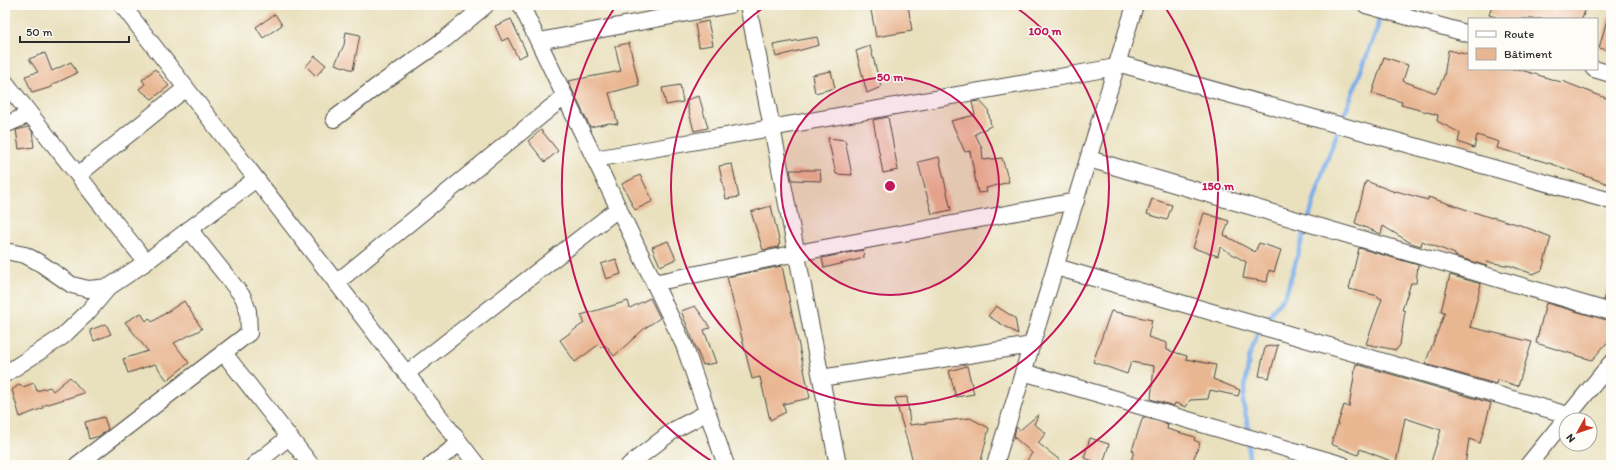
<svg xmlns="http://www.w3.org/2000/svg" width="1616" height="470" viewBox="0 0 1616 470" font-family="Itim,sans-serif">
<rect width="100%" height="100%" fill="#fdfcf7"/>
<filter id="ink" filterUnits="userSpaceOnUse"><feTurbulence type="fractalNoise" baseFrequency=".025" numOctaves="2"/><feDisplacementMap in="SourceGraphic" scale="8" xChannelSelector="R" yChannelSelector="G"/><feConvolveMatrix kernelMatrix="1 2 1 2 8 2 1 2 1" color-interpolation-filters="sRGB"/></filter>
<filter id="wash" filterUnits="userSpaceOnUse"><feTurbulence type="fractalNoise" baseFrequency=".012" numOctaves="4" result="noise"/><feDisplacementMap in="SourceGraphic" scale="16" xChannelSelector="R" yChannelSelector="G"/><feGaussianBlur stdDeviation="0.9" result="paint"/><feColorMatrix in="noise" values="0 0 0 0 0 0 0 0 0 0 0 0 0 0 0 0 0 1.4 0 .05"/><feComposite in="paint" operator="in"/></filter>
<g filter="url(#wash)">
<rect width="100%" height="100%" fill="#e9e0bd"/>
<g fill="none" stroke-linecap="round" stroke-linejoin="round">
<path stroke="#7cafe9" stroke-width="4.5" d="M1263 323 1286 294 1325 165 1377 29 1380 13
M1249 465 1248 425 1243 403 1249 358 1259 330"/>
</g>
<g id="blocks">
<path fill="#e9b692" d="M870 5H908L912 31 876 37Z
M1492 5H1587L1582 19H1502L1489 15Z
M275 14 282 25 263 38 256 27Z
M1608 16H1611V51L1599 48Z
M511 19 527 54 518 58 508 38 502 41 495 26Z
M708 21 713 45 699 47 695 24Z
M346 32 360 35 353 70 335 64 344 45Z
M817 37 819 45 776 57 773 45Z
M629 43 639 85 609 93 618 124 609 123 590 127 568 81 621 71 615 46Z
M870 46 881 87 867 93 856 51Z
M1448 50 1469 55V69H1518L1561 82 1562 81 1611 100V185L1552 164 1497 148 1499 142 1477 135 1474 148 1458 142 1460 133 1437 121 1438 115 1401 105 1402 102 1372 93 1384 57 1408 65 1403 81 1436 93 1444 76Z
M45 53 52 71 71 62 77 73 52 85V87L32 93 25 76 38 72 29 59Z
M315 56 326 65 316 76 306 66Z
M155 69 169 86 152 99 139 89 145 84 142 80Z
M831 71 835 88 815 93 812 75Z
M680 85 683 102 666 105 662 88Z
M699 96 708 128 694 131 686 100Z
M980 101 988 110 991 126 975 134 982 148 983 160 1002 158 1009 182 986 188 987 192 978 193 970 151 965 152 951 121 975 115 972 102Z
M888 117 898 170 883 173 873 120Z
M29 127 32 131 34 147 19 149 16 130Z
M541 130 558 151 545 162 528 141Z
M828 138 845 140 852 175 836 174Z
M939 157 951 210 932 214 918 162Z
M732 164 739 197 726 199 719 166Z
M790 170H820L821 181 792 180Z
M640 175 653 201 635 210 622 184Z
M1366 181 1395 192 1396 191 1428 200V197L1492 218V217L1520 225 1551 237 1542 270 1533 274 1511 266 1487 262 1486 266 1455 256V254L1422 241 1421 246 1411 243 1383 226 1381 234 1355 223Z
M1152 199 1172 205 1167 220 1147 214Z
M771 206 780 244 778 245 779 247 763 250 751 212Z
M1204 213 1229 221 1224 235 1255 252 1259 243 1281 250 1274 272 1269 270 1267 282 1243 278 1246 262 1220 247 1218 256 1193 248Z
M668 241 676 259 660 266 652 247Z
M1359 248 1418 265 1416 283H1411L1402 310 1405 311 1400 345 1396 350 1366 344 1382 299 1378 297V296L1349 289Z
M863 250 864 258 824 268 822 258Z
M616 259 621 274 606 279 601 264Z
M782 266 810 398 783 404 786 412 770 420 760 377 752 379 727 277Z
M1450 275 1481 284 1470 327 1532 342 1518 386 1497 380 1496 384 1425 364 1445 312 1441 311Z
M1610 281 1611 282V302L1603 300Z
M650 298 660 318 645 328 614 356 605 345 601 348 598 345 575 362 560 340 584 323 583 322 584 321 581 315 628 301 630 308Z
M184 301 202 329 174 343 189 363 167 380 155 364 128 373 123 359 148 351 125 322 141 313 146 321 149 318 152 322Z
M1546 303 1611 321V338L1592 360 1536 343Z
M695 306 706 321 710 328 704 330 716 363 703 365 681 311Z
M996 306 1015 318 1018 334 988 316Z
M1111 311 1152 320 1148 337 1167 343V350L1187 356 1186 359 1216 365 1213 379 1240 390 1238 396 1210 390 1208 399 1190 400 1186 407 1175 403 1174 406 1151 399 1154 366 1131 362 1127 374 1093 362Z
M106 324 111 334 94 341 90 330Z
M1278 345 1269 378 1259 376 1265 347Z
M1356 364 1491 403 1480 443 1469 439 1465 465H1430L1441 430 1405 418 1396 463 1360 449 1358 455 1331 444 1344 405 1349 407Z
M967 366 974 394 956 397 949 371Z
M70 377 84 393 42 406 43 408 20 417 12 390 20 384 23 387 34 383 37 391 50 387 53 391Z
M907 397 910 425 970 418 989 428 980 465H914L895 398Z
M1039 414 1034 424 1046 433 1038 443 1066 465H1024L1032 453 1014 437 1016 427 1020 430Z
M104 417 108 429 99 436 89 439 85 422Z
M1143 417 1168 424 1167 429 1195 437 1194 440 1200 443 1191 465H1130L1134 451 1132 450Z
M1090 438 1109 444 1103 464 1084 458Z"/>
</g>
</g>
<g filter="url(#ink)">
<use href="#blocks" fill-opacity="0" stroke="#484641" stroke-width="1"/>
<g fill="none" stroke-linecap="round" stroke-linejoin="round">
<g stroke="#484641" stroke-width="18">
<path id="minor" d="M122 5 477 465
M521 5 684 345 726 465
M748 5 838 465
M1366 5 1469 34
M539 41 730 5
M1117 63 1611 201
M1594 69 1611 74
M5 82 146 262
M334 119 376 87 445 39 486 5
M5 125 30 114
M595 159 1116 67
M1089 159 1611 312
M78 175 186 88
M5 251 25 255 40 263 72 285 88 289 109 287 146 262 256 179
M1056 267 1568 415
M336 283 565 96
M654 283 797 253 1076 201
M223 352 311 465
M1023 372 1343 465
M407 373 619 208
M5 374 62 337 87 313 109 287
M821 378 1032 345
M77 465 249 333 248 311 243 297 189 229
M254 465 289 437
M431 465 460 443
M629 465 674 430 708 412
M995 465 1135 5
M1528 465 1611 363"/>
</g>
<use href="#minor" stroke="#fff" stroke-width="16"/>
</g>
</g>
<circle cx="890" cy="186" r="109" fill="#c2185b" fill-opacity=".12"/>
<g fill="none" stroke="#c2185b" stroke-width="2">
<circle cx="890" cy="186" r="109"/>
<path d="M1014 6A219 219 0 1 1 766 6"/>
<path d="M716 464A328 328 0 0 1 615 7M1165 7A328 328 0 0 1 1064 464"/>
</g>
<circle cx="890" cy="186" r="6" fill="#c2185b" stroke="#fdfcf7" stroke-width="2"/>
<g font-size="12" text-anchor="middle" font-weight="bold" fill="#c2185b" stroke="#fdfcf7" stroke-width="3" stroke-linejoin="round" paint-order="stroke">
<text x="1045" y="35">100 m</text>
<text x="890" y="81">50 m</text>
<text x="1218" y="190">150 m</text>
</g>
<rect width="1616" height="470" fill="none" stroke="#fdfcf7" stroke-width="20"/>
<rect x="1468" y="18" width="130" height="52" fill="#fdfcf7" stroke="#a9a8a5"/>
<rect x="1476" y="31" width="20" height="6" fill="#ffffff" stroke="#a9a8a5"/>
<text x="1504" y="38" font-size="12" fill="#2b2b2b">Route</text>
<rect x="1476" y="48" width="20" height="12" fill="#e9b692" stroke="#a9a8a5"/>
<text x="1504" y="58" font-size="12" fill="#2b2b2b">Bâtiment</text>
<g transform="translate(1578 432) rotate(230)"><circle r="19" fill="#fdfcf7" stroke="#a9a8a5"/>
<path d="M0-3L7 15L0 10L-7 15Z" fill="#c8321e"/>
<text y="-6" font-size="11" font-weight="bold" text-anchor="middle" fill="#2b2b2b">N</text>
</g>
<path d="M20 36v6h109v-6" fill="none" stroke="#2b2b2b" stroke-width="2"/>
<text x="26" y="36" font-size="12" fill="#2b2b2b" stroke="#fdfcf7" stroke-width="3" paint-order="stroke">50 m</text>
</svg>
